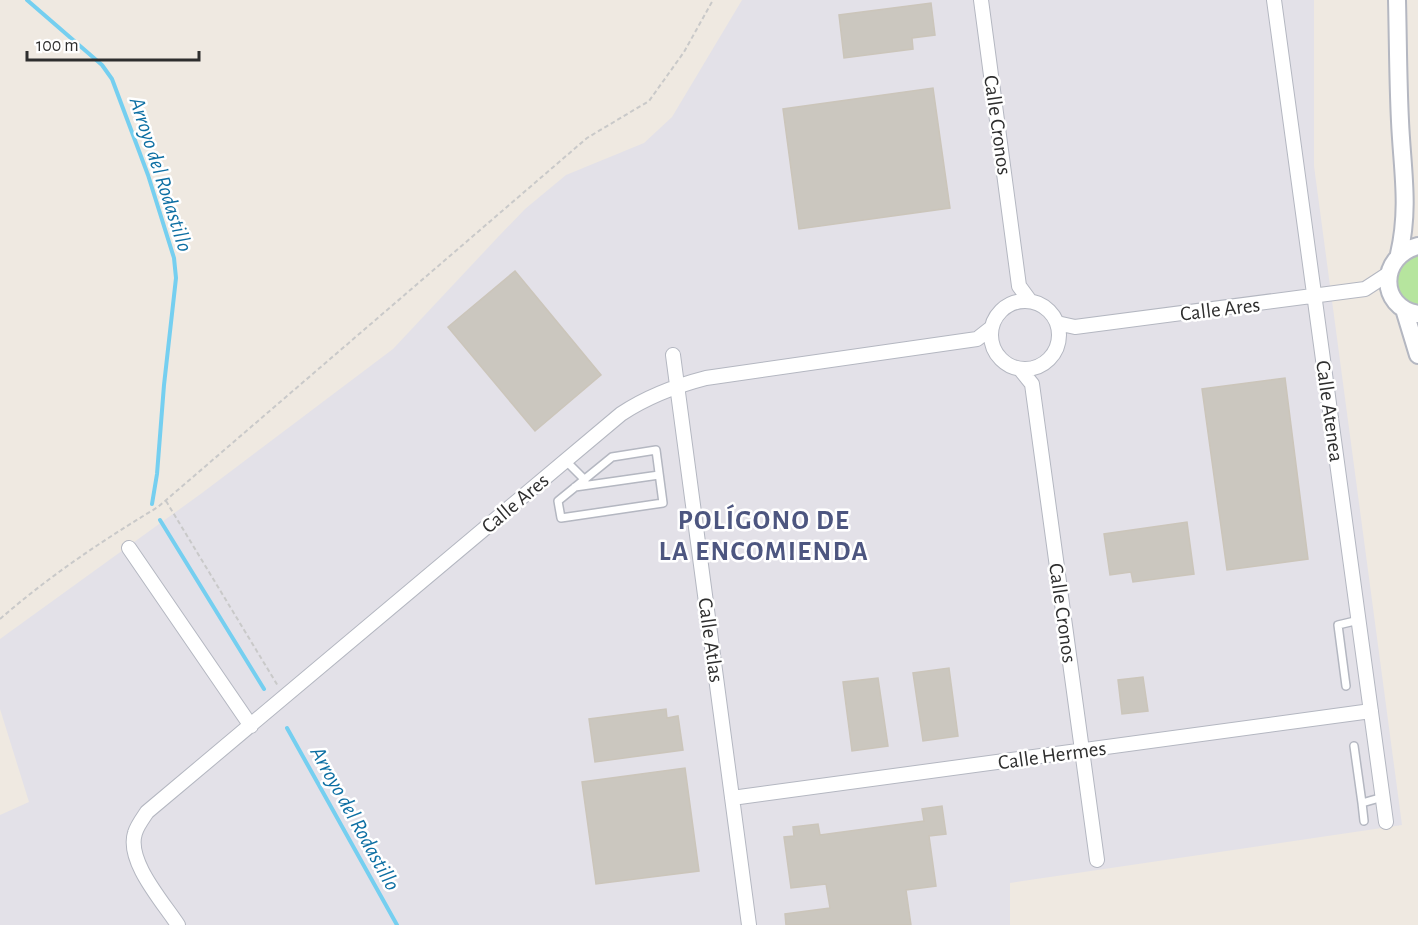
<svg xmlns="http://www.w3.org/2000/svg" width="1418" height="925" viewBox="0 0 1418 925" font-family="'Alegreya Sans',sans-serif">
<rect width="100%" height="100%" fill="#efe9e1"/>
<path fill="#e3e1e8" d="M742 0H1314V166L1402 825 1010 883V925H0V815L29 802 0 709V639L202 493 393 349 498 237 525 209 566 175 644 143 672 117Z"/>
<path fill="#b6e59e" d="M1418 255V307C1390 300 1391 263 1418 255Z"/>
<g fill="none" stroke-linecap="round" stroke-linejoin="round">
<path stroke="#75cff0" stroke-width="4" d="M27 0 102 65 112 79 148 175 174 258 176 278 164 385 157 474 152 504
M160 520 264 689
M287 728 397 925"/>
</g>
<path fill="#cbc7bf" stroke="#cbc5ba" stroke-width="1.5" d="M931 3 935 35 912 38 913 49 844 58 839 15Z
M933 88 950 208 799 229 783 109Z
M515 271 601 375 535 431 448 327Z
M1285 378 1308 559 1227 570 1202 389Z
M1187 522 1194 574 1133 582 1131 572 1110 575 1104 534Z
M949 668 958 736 923 741 913 673Z
M1143 677 1148 711 1122 714 1118 680Z
M878 678 888 746 852 751 843 682Z
M666 709 667 718 678 716 683 750 595 762 589 719Z
M685 768 699 871 596 884 582 782Z
M942 806 946 834 929 836 936 886 906 890 911 925H786L785 914 830 908 826 884 791 888 784 837 794 836 793 827 818 824 820 835 924 821 922 809Z"/>
<g fill="none" stroke-linecap="round" stroke-linejoin="round">
<g stroke="#b4b7c1" stroke-width="10">
<path id="service" d="M656 450 663 503 561 518 558 501 612 457Z
M566 461 585 480
M575 487 659 475
M1346 686 1338 625 1359 620
M1354 746 1362 803 1383 797
M1362 803 1364 821"/>
</g>
<g stroke="#b4b7c1" stroke-width="16">
<path id="minor" d="M981 0 1019 286 1030 301
M1274 0 1386 822
M991 335a34 34 0 1 1 68 0a34 34 0 1 1-68 0Z
M1057 323 1075 327 1365 289 1388 274
M673 355 749 925
M1020 369 1032 384 1097 860
M129 548 251 726
M732 798 1371 711
M178 925C163 902 126 861 135 833 137 826 143 818 147 812L621 414C648 396 675 386 706 378L977 339 991 328"/>
</g>
<g stroke="#b4b7c1" stroke-width="20">
<path id="tertiary" d="M1397 0C1398 40 1398 81 1400 121 1402 168 1410 207 1399 254
M1418 246C1379 256 1378 307 1418 314
M1404 309 1418 355"/>
</g>
<path stroke="#c9c9c9" stroke-width="2" stroke-dasharray="4.5 3" stroke-linecap="butt" d="M166 501 278 686
M0 619C48 577 103 540 158 507L587 138 649 101 684 52 713 0"/>
<use href="#service" stroke="#fff" stroke-width="7"/>
<use href="#minor" stroke="#fff" stroke-width="14"/>
<use href="#tertiary" stroke="#fff" stroke-width="16"/>
</g>
<g text-anchor="middle" stroke-width="5" stroke-linejoin="round" paint-order="stroke">
<g font-size="21" fill="#2e2e2e" stroke="#fff">
<text transform="translate(998 125) rotate(82)" y="7">Calle Cronos</text>
<text transform="translate(1220 309) rotate(-7)" y="7">Calle Ares</text>
<text transform="translate(1330 411) rotate(82)" y="7">Calle Atenea</text>
<text transform="translate(515 503) rotate(-40)" y="7">Calle Ares</text>
<text transform="translate(1063 613) rotate(82)" y="7">Calle Cronos</text>
<text transform="translate(711 640) rotate(82)" y="7">Calle Atlas</text>
<text transform="translate(1052 755) rotate(-8)" y="7">Calle Hermes</text>
</g>
<g font-size="22" font-style="italic" fill="#0d6fa3" stroke="#fff">
<text transform="translate(162 174) rotate(72)" y="8">Arroyo del Rodastillo</text>
<text transform="translate(356 818) rotate(61)" y="8">Arroyo del Rodastillo</text>
</g>
<g font-size="27" font-weight="bold" letter-spacing="1.5" fill="#4d5680" stroke="#fff">
<text x="764" y="529">POLÍGONO DE<tspan x="764" dy="31">LA ENCOMIENDA</tspan></text>
</g>
</g>
<path d="M27 51v9h172v-9" fill="none" stroke="#2e2e2e" stroke-width="3"/>
<text x="36" y="51" font-size="18" fill="#2e2e2e" stroke="#ffffff" stroke-width="4.5" paint-order="stroke">100 m</text>
</svg>
